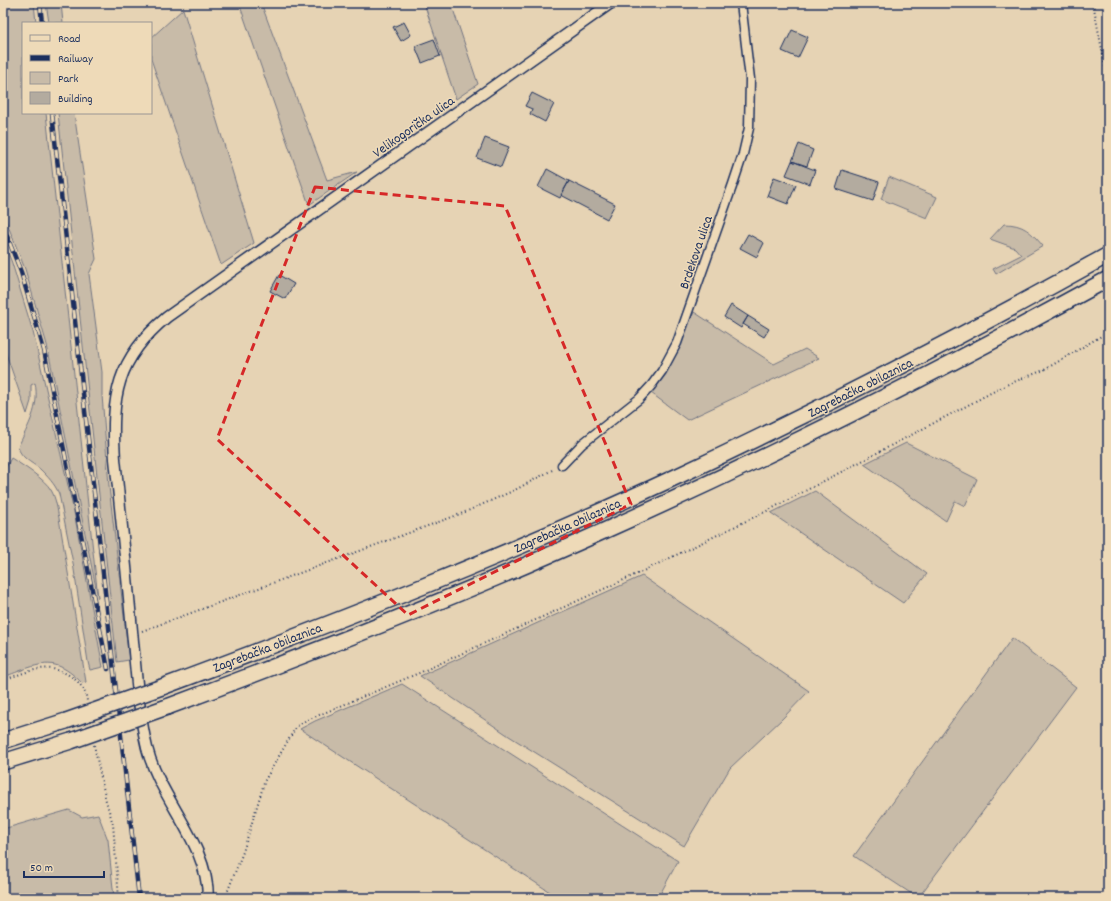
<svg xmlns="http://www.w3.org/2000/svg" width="1111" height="901" viewBox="0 0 1111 901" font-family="Dekko,sans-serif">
<rect width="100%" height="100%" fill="#e6d3b4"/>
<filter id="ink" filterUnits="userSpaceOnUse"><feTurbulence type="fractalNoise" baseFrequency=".025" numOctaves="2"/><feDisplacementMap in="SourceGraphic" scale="8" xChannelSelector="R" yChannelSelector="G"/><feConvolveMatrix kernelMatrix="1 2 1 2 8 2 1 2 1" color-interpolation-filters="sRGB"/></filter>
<g filter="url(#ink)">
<path fill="#c8bba8" stroke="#727583" d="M3 3H34L36 23H23V113H46L98 598 47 345 25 269 3 213Z
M46 3H61L63 23H49Z
M239 3H261L327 180 357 172 309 205Z
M424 3H451L478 84 456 99Z
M183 9 254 243 221 265 151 59V38Z
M58 113H74L96 259 89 274 102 372V395L109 486 129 660 117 662Z
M889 177 937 197 927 218 881 199Z
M1004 224C1024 224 1031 232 1043 246L996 274 993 269 1021 255 1015 248 990 239Z
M3 240 12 263 33 332 74 512 103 667 90 670 88 662 73 563 59 494C55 484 48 477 40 469 31 462 21 458 18 447 28 426 40 407 35 383L31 385V401L27 414 3 345Z
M694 312 774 364 805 349 819 358 687 420 651 393 682 340Z
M906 443 977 479 965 506 955 501 946 521 864 464Z
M11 458C22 465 45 479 51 490 56 498 57 509 59 518L86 682 82 683C75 676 65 667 55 665 39 661 19 672 3 677V473Z
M815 491 927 574 903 603 771 513Z
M642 576 809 691 782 719 730 768 684 846 509 736 420 676Z
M1012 638 1076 687 918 898 854 856Z
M402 684 678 861 658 898H559L300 729 315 721Z
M69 810 82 817 98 814 108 840 114 898H3V829Z"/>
<path fill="#b3ab9f" stroke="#1b2f5e" d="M404 22 411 35 401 41 393 27Z
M792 30 808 37 798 58 782 51Z
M434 39 440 56 422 63 415 46Z
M532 93 554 104 545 122 530 114 532 109 525 106Z
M485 138 509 147 501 167 477 158Z
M799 144 813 150 807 166 792 161Z
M792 161 815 170 810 184 786 175Z
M547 169 569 181 560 198 538 187Z
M842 170 879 182 873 201 836 189Z
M774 177 796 185 788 204 767 196Z
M569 181 615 204 607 219 561 195Z
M748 234 764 243 757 257 740 248Z
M279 275 294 284 285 299 270 291Z
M731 305 748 316 741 328 724 317Z
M748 316 769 329 764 337 743 324Z"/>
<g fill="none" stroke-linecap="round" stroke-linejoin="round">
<g stroke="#1b2f5e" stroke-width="11">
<path id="minor" d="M562 465 582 444 639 399 651 386 662 371 677 343 733 184 743 154 749 128 750 79 741 3"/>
</g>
<g stroke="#1b2f5e" stroke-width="13">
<path id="tertiary" d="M208 898C208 843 160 800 147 748 138 710 136 670 132 631 127 574 121 516 115 459 111 397 116 359 167 317L611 3"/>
</g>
<g stroke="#1b2f5e" stroke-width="18">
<path id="motorway" d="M162 687C337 622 511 554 680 475 825 407 968 333 1108 255
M167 707C315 652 462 595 606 530 777 454 944 369 1108 279
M3 741 66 721
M3 762 71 741"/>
</g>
<path stroke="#1b2f5e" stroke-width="2" stroke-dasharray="1 3" stroke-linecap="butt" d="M1093 3 1108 81
M142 631 463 513 515 490 554 469
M3 680C28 672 49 660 73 678 81 684 86 691 87 701
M94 745 106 801 113 824 119 898
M225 898 243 852 265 780 296 727 305 721 419 673 639 573 769 510 1006 385 1044 370 1108 332"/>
<use href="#minor" stroke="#eedab8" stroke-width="8"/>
<use href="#tertiary" stroke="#eedab8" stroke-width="10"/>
<use href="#motorway" stroke="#eedab8" stroke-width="15"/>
<g stroke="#1b2f5e" stroke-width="4.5">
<path id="rail" d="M40 3 42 23
M52 113 139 898
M3 226 21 272 44 350 108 669"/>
</g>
<use href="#rail" stroke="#eedab8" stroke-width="3" stroke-dasharray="9" stroke-linecap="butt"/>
<g stroke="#1b2f5e" stroke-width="18" stroke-linecap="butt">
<path id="motorway-bridge" d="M66 721 162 687
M71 741 167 707"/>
</g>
<use href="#motorway-bridge" stroke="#eedab8" stroke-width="15"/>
</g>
</g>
<path fill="none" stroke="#d62828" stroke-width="3" stroke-dasharray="8 5" stroke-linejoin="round" d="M315 187 505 206 631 504 408 615 217 439Z"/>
<g text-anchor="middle" stroke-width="3" stroke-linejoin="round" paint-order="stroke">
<g font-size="14" fill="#1b2f5e" stroke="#eedab8">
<text transform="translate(413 126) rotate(-35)" y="5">Velikogorička ulica</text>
<text transform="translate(695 252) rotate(-71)" y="5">Brdekova ulica</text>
<text transform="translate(860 387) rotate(-27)" y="5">Zagrebačka obilaznica</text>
<text transform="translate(567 525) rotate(-24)" y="5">Zagrebačka obilaznica</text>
<text transform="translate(267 647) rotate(-21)" y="5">Zagrebačka obilaznica</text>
</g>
</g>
<rect width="1111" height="901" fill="none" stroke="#eedab8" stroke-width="16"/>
<rect x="8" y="8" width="1095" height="885" fill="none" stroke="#1b2f5e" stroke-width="1.5" filter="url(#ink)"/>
<rect x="22" y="22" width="130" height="92" fill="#eedab8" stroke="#9a9694"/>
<rect x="30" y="35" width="20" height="6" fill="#eedab8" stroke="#9a9694"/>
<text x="58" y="42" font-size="12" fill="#1b2f5e">Road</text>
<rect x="30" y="55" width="20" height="6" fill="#1b2f5e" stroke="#9a9694"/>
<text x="58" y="62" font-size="12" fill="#1b2f5e">Railway</text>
<rect x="30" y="72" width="20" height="12" fill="#c8bba8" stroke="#9a9694"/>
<text x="58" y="82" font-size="12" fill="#1b2f5e">Park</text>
<rect x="30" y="92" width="20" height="12" fill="#b3ab9f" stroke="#9a9694"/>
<text x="58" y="102" font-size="12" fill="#1b2f5e">Building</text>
<path d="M24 871v6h80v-6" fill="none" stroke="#1b2f5e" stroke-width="2"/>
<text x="30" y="871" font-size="12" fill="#1b2f5e" stroke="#eedab8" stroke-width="3" paint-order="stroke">50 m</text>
</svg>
